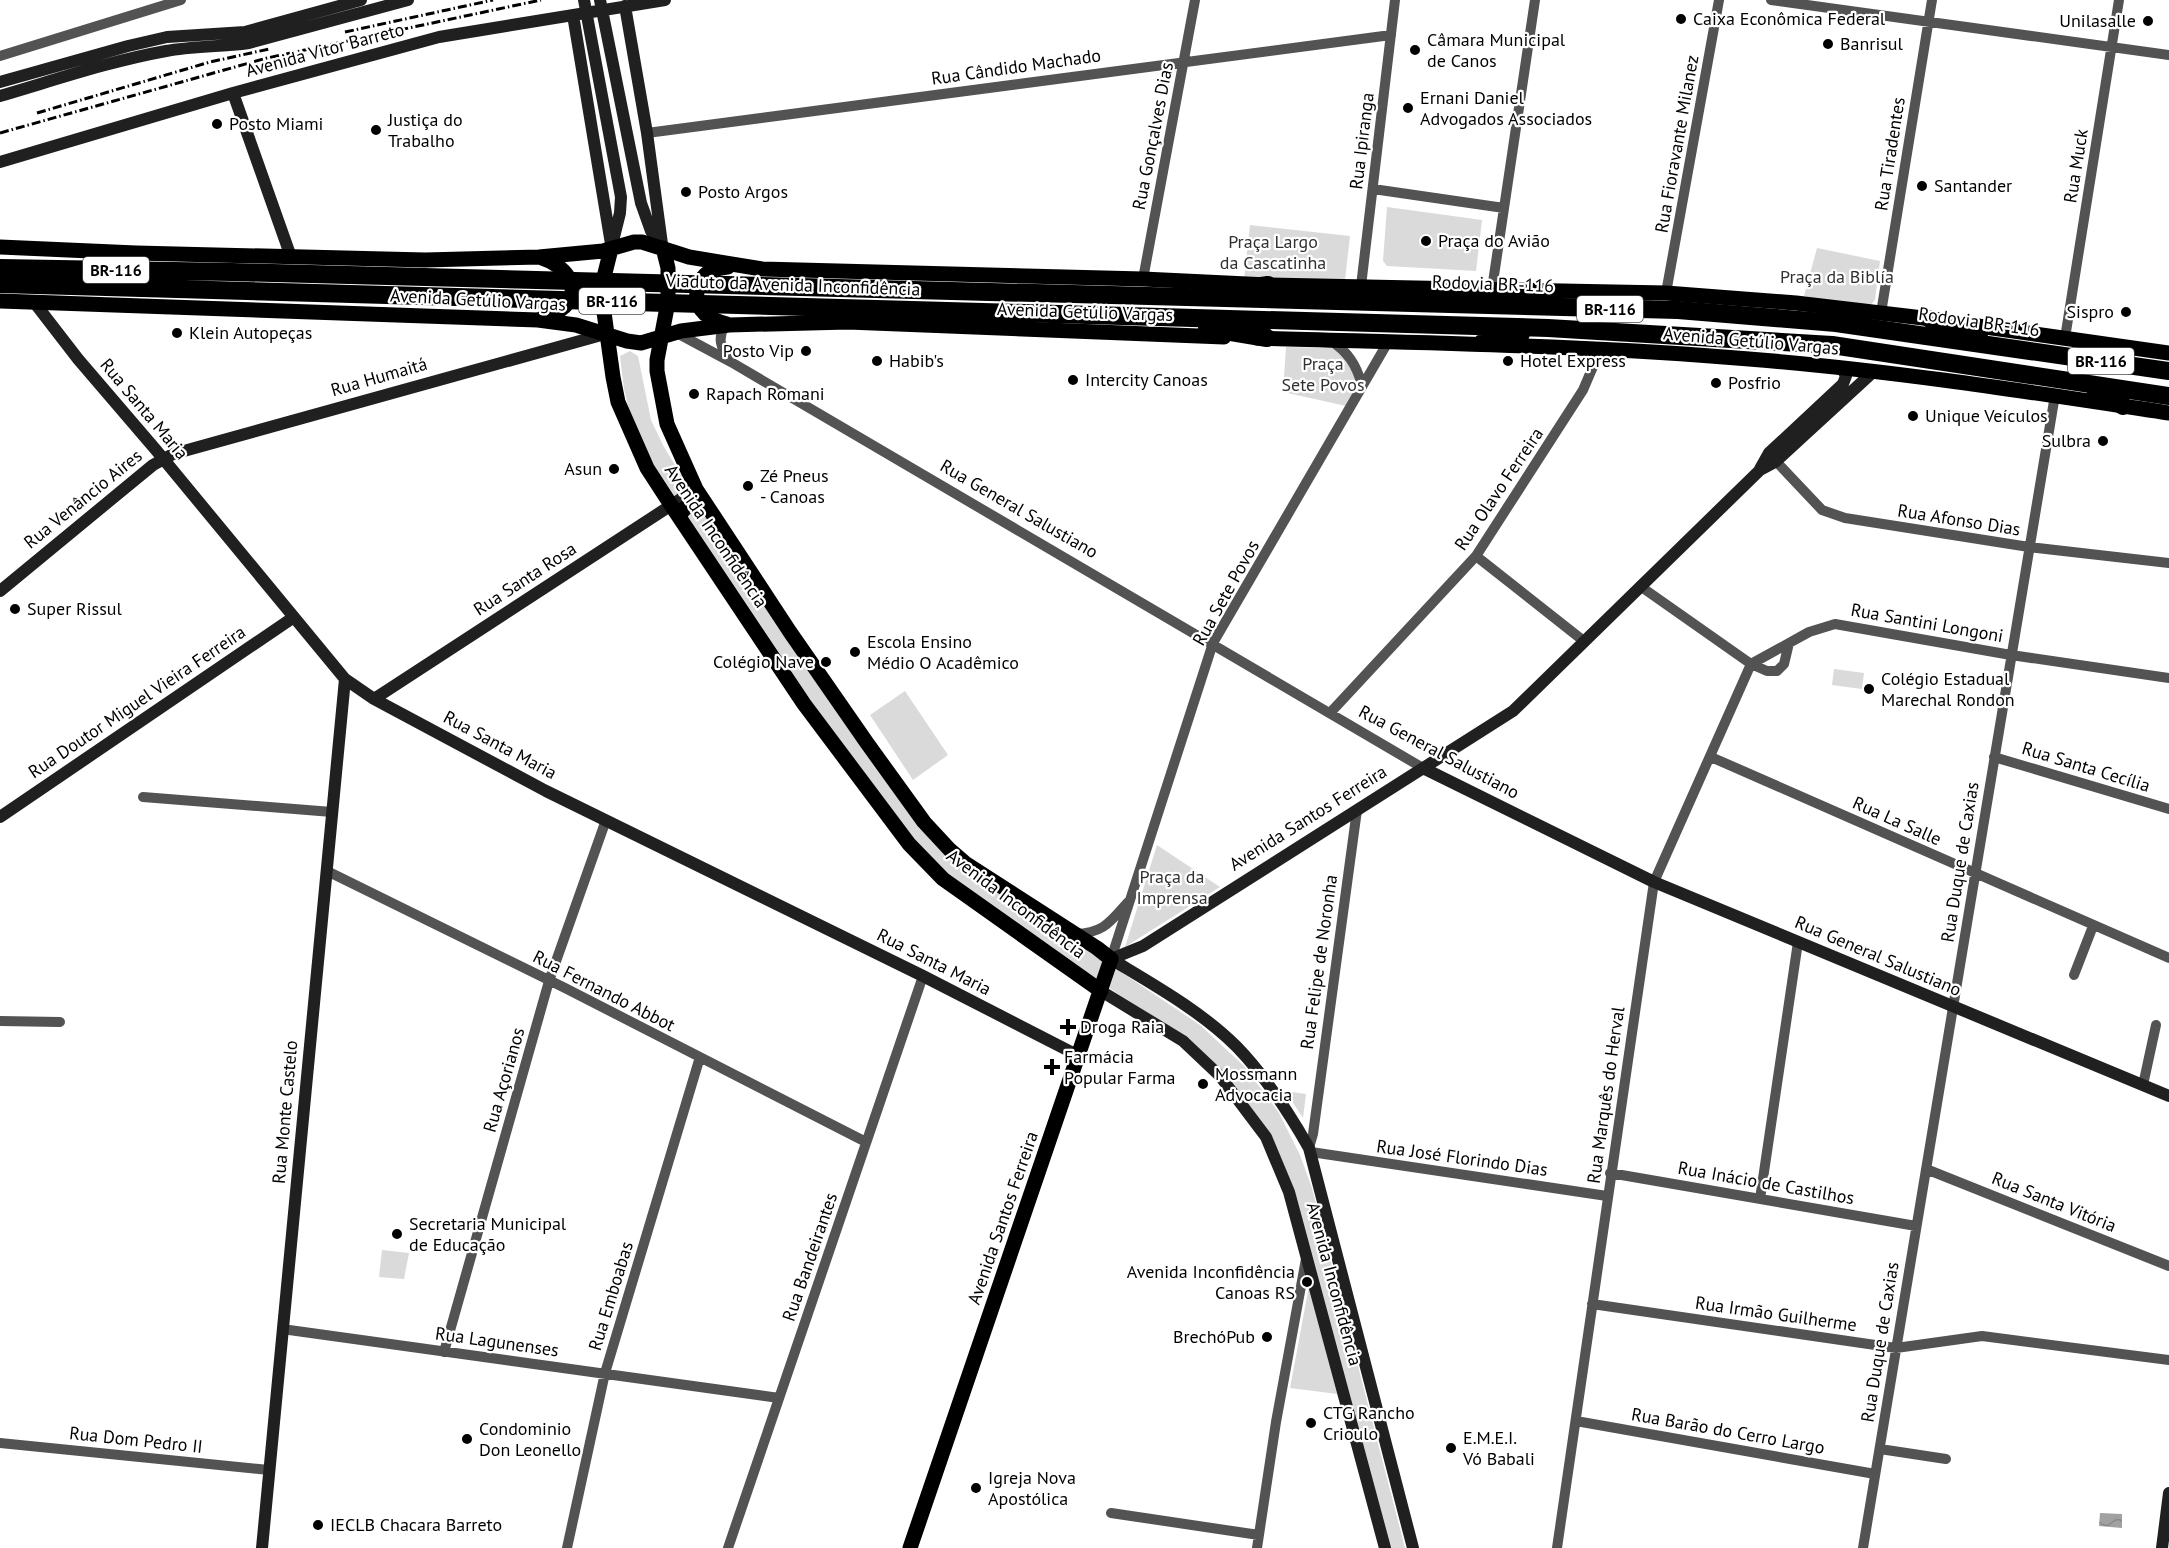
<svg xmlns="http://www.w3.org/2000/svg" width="2169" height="1548" viewBox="0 0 2169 1548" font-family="'PT Sans',sans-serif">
<defs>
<pattern id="water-waves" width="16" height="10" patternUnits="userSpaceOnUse" patternTransform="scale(1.5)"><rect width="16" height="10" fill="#a1a1a1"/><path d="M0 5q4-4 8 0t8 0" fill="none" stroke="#898989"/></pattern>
</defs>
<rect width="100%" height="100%" fill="#fff"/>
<path fill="#dadada" d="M1387 207 1482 220 1476 271 1387 266 1383 261Z
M1250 225 1350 236 1345 280 1244 279Z
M1817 248 1880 261 1875 300 1870 306 1849 305 1804 296Z
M1286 347 1334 348 1344 355 1358 383 1346 406 1283 392Z
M630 351 638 356 651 420 664 447 704 513 960 864 1200 1025 1244 1066 1279 1113 1300 1155 1312 1188 1405 1548H1389L1269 1133 1185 1036 1121 996 948 879 912 841 810 704 651 465 633 426 624 389 620 356Z
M1834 669 1864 673 1862 689 1832 685Z
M905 691 948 755 913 780 870 715Z
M1157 845 1220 887 1125 947Z
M1285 1091 1306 1094 1303 1118Z
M382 1250 409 1253 404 1279 379 1277Z
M1309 1286 1337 1394 1290 1388Z"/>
<path fill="url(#water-waves)" d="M2100 1513 2122 1514V1528L2099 1526Z"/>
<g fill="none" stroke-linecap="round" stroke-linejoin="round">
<path stroke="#535353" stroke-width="10" d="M1771 0 2169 55
M0 56 181 0
M647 133 1391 35
M1373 189 1504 208
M1143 279 1195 0
M1361 286 1395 0
M1492 289 1535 0
M1666 293 1719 0
M1881 313 1932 0
M725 326C717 338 721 348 729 359
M675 332 731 362 1423 768
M2065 338 2119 0
M1330 340C1348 352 1356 364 1362 385
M1771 456 1822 510 1845 518 2029 547 2169 563
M1476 556 1585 642
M1640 586 1751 664 1767 671H1777L1784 664 1789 643
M1751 664 1809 632 1835 624 2011 655 2169 678
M1330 713 1476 556 1583 390 1601 348
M1711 757 2169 958
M1994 757 2169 809
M143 797 332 812
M327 871 565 988 866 1142
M1075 934C1104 933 1110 922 1128 902
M1111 959 1213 643 1388 342
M2074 975 2093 926
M0 1021 60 1022
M2143 1085 2156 1025
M1309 1148 1313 1134 1357 810
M1311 1152 1607 1196
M1926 1169 2169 1266
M1610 1173 1916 1226
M1760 1199 1798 942
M1592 1304 1896 1348 1982 1336 2169 1360
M282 1329 779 1398
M444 1352 549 981 606 820
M1576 1421 1875 1474
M0 1443 269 1470
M1880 1449 1946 1459
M1111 1513 1259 1535
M567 1548 605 1373 700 1057
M728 1548 923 976
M1257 1548 1276 1422 1306 1259
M1557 1548 1654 882 1751 664
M1863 1548 2055 395"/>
<path stroke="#202020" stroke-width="12" d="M584 0 621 197 620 213 611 249
M600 0 641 203 651 231 663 248
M625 6 647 133 662 244
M573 15 611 244
M0 82 128 46 167 37 245 32 361 0
M233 93 291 257
M0 96C55 80 110 61 166 51 193 46 221 47 249 43L408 0
M0 162 233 93 439 37 665 0
M34 302 78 359 156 450 345 679 374 699 546 791 923 976 1079 1056
M1760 469 1769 453 1843 384 1846 376 1842 368
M0 591 153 465 173 454 605 334
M374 699 696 489
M1423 768 1654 882 2169 1096
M0 817 294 617
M1111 959 1143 946 1513 711 1760 470 1775 462 1873 372
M1111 959C1154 985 1201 1011 1237 1047 1266 1077 1288 1111 1309 1148L1413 1548
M1101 991 1183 1041 1220 1076 1266 1137 1289 1192 1385 1548
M262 1548 345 679
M2162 1548 2169 1493"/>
<path stroke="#000" stroke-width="15" d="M0 247 136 253 425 260 539 257 603 251 634 242H642L689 257 762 269 1143 279 1268 285 1666 293 1796 303 1940 320
M663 248 668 268V302L657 360V371L667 424 696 489 790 632 867 743 924 822 950 850 965 863 1097 948 1111 959 910 1548
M611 249 603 281 602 298 613 377 618 402 647 468 671 505 804 704 909 844 943 879 1101 991
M0 301 538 320 576 325 627 341 641 343 681 331 729 325 848 322 1224 337
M538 320C547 317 557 314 564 307 585 287 562 264 542 258
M727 324C719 322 711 319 705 314 694 304 694 285 705 275 711 269 720 268 728 267
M1964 324 2169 353
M1257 338C1421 343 1585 345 1749 359 1890 370 2030 392 2169 413
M679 516C684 507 693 502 703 501"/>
<path stroke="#000" stroke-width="18" d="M0 268 232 272 1678 310 1836 323 2169 371
M0 284 1548 328 1832 345 2169 396
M1234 290 1268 285
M1930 319 1979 334
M1207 328 1267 338
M1482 343 1521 334
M2096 393 2112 397 2123 406"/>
<path stroke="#000" stroke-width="3" stroke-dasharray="9 3 1.5 3" stroke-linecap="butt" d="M345 32 493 0
M37 113 210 62 269 49
M0 133 267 58 541 0"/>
</g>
<g fill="#000" stroke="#fff" stroke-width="2">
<circle cx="1681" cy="19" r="6"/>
<circle cx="2148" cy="21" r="6"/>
<circle cx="1828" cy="44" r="6"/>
<circle cx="1415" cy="50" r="6"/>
<circle cx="1408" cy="108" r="6"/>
<circle cx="217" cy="124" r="6"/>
<circle cx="376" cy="130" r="6"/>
<circle cx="1922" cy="186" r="6"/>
<circle cx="686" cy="192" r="6"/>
<circle cx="1426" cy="241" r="6"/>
<circle cx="2126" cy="312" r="6"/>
<circle cx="177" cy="333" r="6"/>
<circle cx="806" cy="351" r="6"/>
<circle cx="877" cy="361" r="6"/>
<circle cx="1508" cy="361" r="6"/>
<circle cx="1073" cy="380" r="6"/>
<circle cx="1716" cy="383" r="6"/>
<circle cx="694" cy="394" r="6"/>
<circle cx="1913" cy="416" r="6"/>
<circle cx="2103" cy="441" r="6"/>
<circle cx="614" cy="469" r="6"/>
<circle cx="748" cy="486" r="6"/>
<circle cx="15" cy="609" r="6"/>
<circle cx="855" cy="652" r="6"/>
<circle cx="826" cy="662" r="6"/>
<circle cx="1869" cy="689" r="6"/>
<path d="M1065 1018h6v6h6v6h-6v6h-6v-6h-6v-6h6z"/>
<path d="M1049 1058h6v6h6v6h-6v6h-6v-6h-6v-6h6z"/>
<circle cx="1203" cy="1084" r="6"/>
<circle cx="397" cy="1234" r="6"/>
<circle cx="1307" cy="1282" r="6"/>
<circle cx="1267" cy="1337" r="6"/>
<circle cx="1311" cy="1423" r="6"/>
<circle cx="467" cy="1439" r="6"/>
<circle cx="1451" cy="1448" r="6"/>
<circle cx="976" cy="1488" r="6"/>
<circle cx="318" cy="1525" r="6"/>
</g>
<g text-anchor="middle" stroke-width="4.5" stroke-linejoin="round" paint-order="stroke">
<g fill="#fff" stroke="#4c4c4c" stroke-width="1.5">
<rect x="83" y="257" width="66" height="26" rx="4.5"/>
<rect x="579" y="288" width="66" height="26" rx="4.5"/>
<rect x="1577" y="296" width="66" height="26" rx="4.5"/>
<rect x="2068" y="348" width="66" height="26" rx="4.5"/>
</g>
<g font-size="16" font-weight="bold" fill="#000">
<text x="116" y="276">BR-116</text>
<text x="612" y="307">BR-116</text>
<text x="1610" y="315">BR-116</text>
<text x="2101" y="367">BR-116</text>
</g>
<g font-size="18" fill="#000" stroke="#fff" text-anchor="start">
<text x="1693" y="25">Caixa Econômica Federal</text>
<text x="2136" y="27" text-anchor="end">Unilasalle</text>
<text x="1427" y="46">Câmara Municipal<tspan x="1427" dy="21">de Canos</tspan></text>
<text x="1840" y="50">Banrisul</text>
<text x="1420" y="104">Ernani Daniel<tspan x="1420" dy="21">Advogados Associados</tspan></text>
<text x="388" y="126">Justiça do<tspan x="388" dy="21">Trabalho</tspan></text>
<text x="229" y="130">Posto Miami</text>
<text x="1934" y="192">Santander</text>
<text x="698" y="198">Posto Argos</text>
<text x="1438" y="247">Praça do Avião</text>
<text x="2114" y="318" text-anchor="end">Sispro</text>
<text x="189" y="339">Klein Autopeças</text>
<text x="794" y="357" text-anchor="end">Posto Vip</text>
<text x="889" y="367">Habib's</text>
<text x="1520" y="367">Hotel Express</text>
<text x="1085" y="386">Intercity Canoas</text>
<text x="1728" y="389">Posfrio</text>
<text x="706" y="400">Rapach Romani</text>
<text x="1925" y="422">Unique Veículos</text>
<text x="2091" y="447" text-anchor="end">Sulbra</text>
<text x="602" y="475" text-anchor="end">Asun</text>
<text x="760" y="482">Zé Pneus<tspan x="760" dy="21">- Canoas</tspan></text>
<text x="27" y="615">Super Rissul</text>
<text x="867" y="648">Escola Ensino<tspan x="867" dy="21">Médio O Acadêmico</tspan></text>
<text x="814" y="668" text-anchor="end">Colégio Nave</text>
<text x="1881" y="685">Colégio Estadual<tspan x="1881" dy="21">Marechal Rondon</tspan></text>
<text x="1080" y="1033">Droga Raia</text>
<text x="1064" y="1063">Farmácia<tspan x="1064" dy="21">Popular Farma</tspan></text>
<text x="1215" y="1080">Mossmann<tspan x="1215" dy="21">Advocacia</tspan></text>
<text x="409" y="1230">Secretaria Municipal<tspan x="409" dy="21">de Educação</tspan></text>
<text x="1295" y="1278" text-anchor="end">Avenida Inconfidência<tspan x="1295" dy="21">Canoas RS</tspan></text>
<text x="1255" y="1343" text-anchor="end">BrechóPub</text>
<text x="1323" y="1419">CTG Rancho<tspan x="1323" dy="21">Crioulo</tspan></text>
<text x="479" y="1435">Condominio<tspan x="479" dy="21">Don Leonello</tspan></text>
<text x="1463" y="1444">E.M.E.I.<tspan x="1463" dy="21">Vó Babali</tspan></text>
<text x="988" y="1484">Igreja Nova<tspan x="988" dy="21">Apostólica</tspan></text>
<text x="330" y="1531">IECLB Chacara Barreto</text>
</g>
<g font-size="18" fill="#000" stroke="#fff">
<text transform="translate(325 50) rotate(-15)" y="6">Avenida Vitor Barreto</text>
<text transform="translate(1016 67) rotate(-8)" y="6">Rua Cândido Machado</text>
<text transform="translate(1153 136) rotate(-79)" y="6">Rua Gonçalves Dias</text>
<text transform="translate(1362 141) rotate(-83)" y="6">Rua Ipiranga</text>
<text transform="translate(1677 144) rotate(-80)" y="6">Rua Fioravante Milanez</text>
<text transform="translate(1890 154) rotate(-81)" y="6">Rua Tiradentes</text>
<text transform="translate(2076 166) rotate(-81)" y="6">Rua Muck</text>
<text transform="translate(1493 284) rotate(2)" y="6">Rodovia BR-116</text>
<text transform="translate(793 285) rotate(2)" y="6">Viaduto da Avenida Inconfidência</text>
<text transform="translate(478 300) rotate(3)" y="6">Avenida Getúlio Vargas</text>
<text transform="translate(1085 312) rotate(2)" y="6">Avenida Getúlio Vargas</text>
<text transform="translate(1979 322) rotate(8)" y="6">Rodovia BR-116</text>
<text transform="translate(1751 341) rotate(5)" y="6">Avenida Getúlio Vargas</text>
<text transform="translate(379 377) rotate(-16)" y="6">Rua Humaitá</text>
<text transform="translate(144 409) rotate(50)" y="6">Rua Santa Maria</text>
<text transform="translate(1499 489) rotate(-56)" y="6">Rua Olavo Ferreira</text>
<text transform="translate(83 499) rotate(-39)" y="6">Rua Venâncio Aires</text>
<text transform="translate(1019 509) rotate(30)" y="6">Rua General Salustiano</text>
<text transform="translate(1959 520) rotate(9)" y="6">Rua Afonso Dias</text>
<text transform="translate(716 536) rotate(56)" y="6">Avenida Inconfidência</text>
<text transform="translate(525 579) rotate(-33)" y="6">Rua Santa Rosa</text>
<text transform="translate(1226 593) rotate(-61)" y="6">Rua Sete Povos</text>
<text transform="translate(1927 623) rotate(10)" y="6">Rua Santini Longoni</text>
<text transform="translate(137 702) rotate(-34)" y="6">Rua Doutor Miguel Vieira Ferreira</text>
<text transform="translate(500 745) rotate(28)" y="6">Rua Santa Maria</text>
<text transform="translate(1439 752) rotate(28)" y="6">Rua General Salustiano</text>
<text transform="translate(2086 767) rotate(17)" y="6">Rua Santa Cecília</text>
<text transform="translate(1308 818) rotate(-32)" y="6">Avenida Santos Ferreira</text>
<text transform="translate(1897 821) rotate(24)" y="6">Rua La Salle</text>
<text transform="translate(1960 862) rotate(-81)" y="6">Rua Duque de Caxias</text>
<text transform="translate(1016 904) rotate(37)" y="6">Avenida Inconfidência</text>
<text transform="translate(1878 956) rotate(23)" y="6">Rua General Salustiano</text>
<text transform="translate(934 962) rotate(27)" y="6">Rua Santa Maria</text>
<text transform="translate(1319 962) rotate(-82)" y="6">Rua Felipe de Noronha</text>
<text transform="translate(604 991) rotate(27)" y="6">Rua Fernando Abbot</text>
<text transform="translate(504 1080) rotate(-74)" y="6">Rua Açorianos</text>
<text transform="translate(1606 1095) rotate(-82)" y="6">Rua Marquês do Herval</text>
<text transform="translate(285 1112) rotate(-85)" y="6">Rua Monte Castelo</text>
<text transform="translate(1462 1158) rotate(8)" y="6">Rua José Florindo Dias</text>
<text transform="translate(1766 1183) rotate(10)" y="6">Rua Inácio de Castilhos</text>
<text transform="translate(2054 1202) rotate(22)" y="6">Rua Santa Vitória</text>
<text transform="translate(1003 1218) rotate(-71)" y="6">Avenida Santos Ferreira</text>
<text transform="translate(810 1257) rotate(-71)" y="6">Rua Bandeirantes</text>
<text transform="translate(1334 1284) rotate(75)" y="6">Avenida Inconfidência</text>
<text transform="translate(611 1296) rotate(-73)" y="6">Rua Emboabas</text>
<text transform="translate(1776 1314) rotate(8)" y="6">Rua Irmão Guilherme</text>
<text transform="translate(497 1342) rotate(8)" y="6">Rua Lagunenses</text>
<text transform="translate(1880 1342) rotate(-81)" y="6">Rua Duque de Caxias</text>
<text transform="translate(1728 1431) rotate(10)" y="6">Rua Barão do Cerro Largo</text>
<text transform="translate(136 1440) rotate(6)" y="6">Rua Dom Pedro II</text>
</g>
<g font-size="18" fill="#313131" stroke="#fff">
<text x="1273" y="248">Praça Largo<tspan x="1273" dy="21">da Cascatinha</tspan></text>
<text x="1837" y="283">Praça da Biblía</text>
<text x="1323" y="370">Praça<tspan x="1323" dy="21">Sete Povos</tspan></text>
<text x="1172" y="883">Praça da<tspan x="1172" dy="21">Imprensa</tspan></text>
</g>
</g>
</svg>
